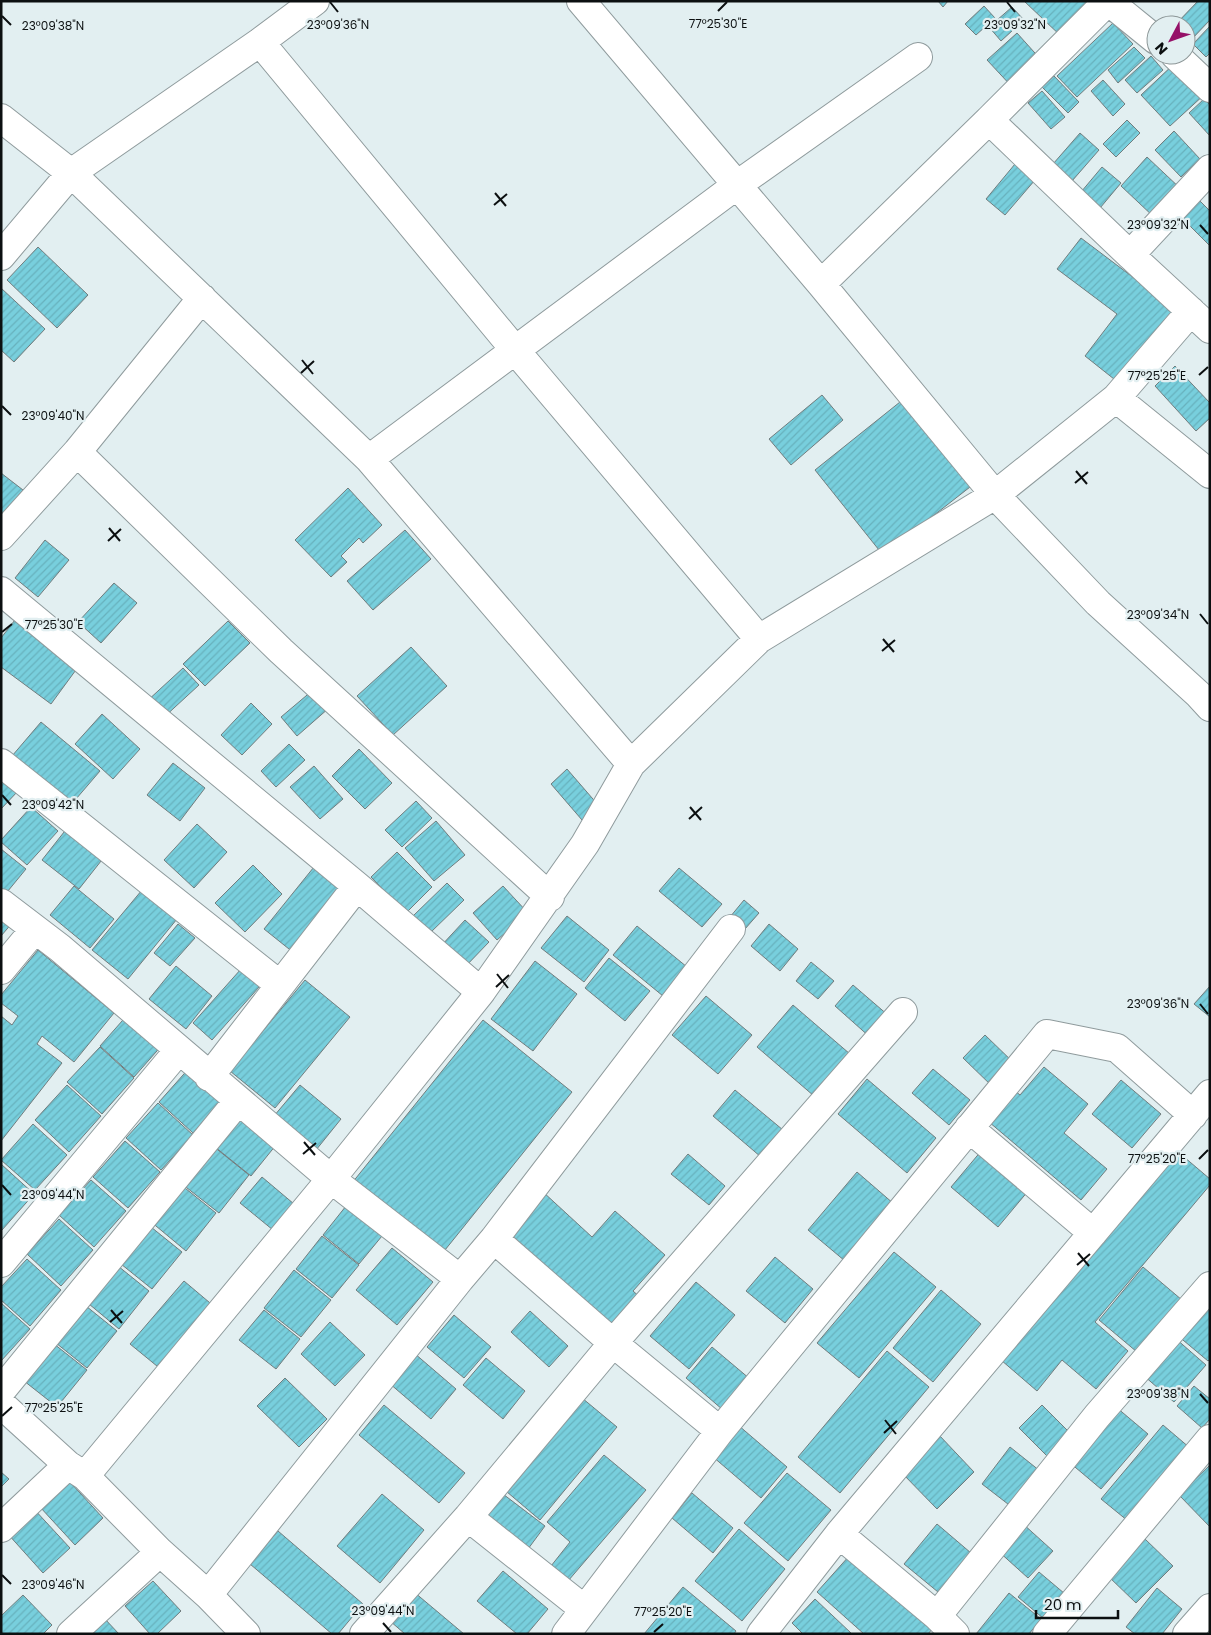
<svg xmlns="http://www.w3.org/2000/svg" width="1211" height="1635" viewBox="0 0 1211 1635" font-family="Poppins,sans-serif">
<defs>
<pattern id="building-hatch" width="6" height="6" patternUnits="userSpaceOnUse" patternTransform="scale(1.25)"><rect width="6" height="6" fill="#78cfdd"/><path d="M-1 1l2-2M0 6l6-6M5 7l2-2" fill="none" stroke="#67b1bd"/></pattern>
</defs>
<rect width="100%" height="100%" fill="#e2eff1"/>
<path fill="url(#building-hatch)" stroke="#717d7e" d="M938 1H948L943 7Z
M1024 1H1094L1063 38Z
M1198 1H1210V20L1191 40 1186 35V25H1175Z
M984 6 995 18 976 35 965 24Z
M1012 7 1024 20 1001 41 989 27Z
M1113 23 1133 44 1077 97 1057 76Z
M1210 26V53L1206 57 1193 44Z
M1017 33 1043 62 1014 89 987 60Z
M1134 47 1145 58 1118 83 1108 70Z
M1151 56 1163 70 1137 93 1125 80Z
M1175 63 1205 94 1170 126 1141 95Z
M1054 76 1079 102 1068 113 1042 87Z
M1103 80 1125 104 1113 116 1091 91Z
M1042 91 1065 117 1051 129 1028 103Z
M1204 99 1210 105V136L1189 113Z
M1127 120 1140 133 1116 157 1103 144Z
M1174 131 1200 159 1181 177 1155 150Z
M1080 133 1099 150 1072 181 1053 164Z
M1147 157 1182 190 1155 218 1121 186Z
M1015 164 1035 180 1005 215 986 199Z
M1102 167 1121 183 1095 214 1076 198Z
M1195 196 1210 211V246L1177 213Z
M1081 238 1175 309 1119 383 1085 356 1117 314 1057 269Z
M38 247 88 295 57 328 7 280Z
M1 288 45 329 14 362 1 350Z
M1175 366 1210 403V418L1196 431 1155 386Z
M910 394 979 480 883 555 815 470Z
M822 395 843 420 791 465 769 439Z
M1 473 23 490 1 517Z
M348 488 382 525 363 543 359 538 341 556 347 562 331 577 295 540Z
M405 530 431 559 373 610 347 581Z
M45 540 69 560 38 597 15 578Z
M114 583 137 603 101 643 78 622Z
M18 616 81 663 51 704 1 667V638Z
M228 621 250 643 205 686 183 664Z
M411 647 447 686 393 735 357 696Z
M183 668 199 685 162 719 146 702Z
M313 690 329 708 297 736 281 717Z
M251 703 272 724 242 755 221 735Z
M102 714 140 749 113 779 75 744Z
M41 722 100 771 70 806 12 756Z
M289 744 305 760 276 787 261 771Z
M359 749 392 783 365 809 332 776Z
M173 763 205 788 180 821 147 795Z
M314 766 343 799 320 819 290 787Z
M567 769 599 806 582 820 551 784Z
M1 774 19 790 1 809Z
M416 801 432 818 402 847 385 830Z
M31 807 58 831 27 865 1 842V840Z
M436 821 465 855 434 881 405 848Z
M197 824 227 852 194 888 164 860Z
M68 827 105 856 79 889 42 860Z
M1 849 26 869 3 897 1 896Z
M397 852 432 887 406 913 371 877Z
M322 857 352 883 294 953 264 929Z
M253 865 282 894 245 932 215 903Z
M679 868 722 904 702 927 659 891Z
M447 883 464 900 430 933 413 916Z
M74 886 114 919 90 948 50 915Z
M503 886 528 913 497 940 473 913Z
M142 890 177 919 128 979 92 950Z
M744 900 759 913 745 929 730 917Z
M1 911 13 922 1 936Z
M567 916 609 950 584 982 541 948Z
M465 920 489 942 463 969 440 947Z
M178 924 195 938 170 966 154 953Z
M769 924 798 949 780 971 751 946Z
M637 926 687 967 663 996 613 955Z
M38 950 114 1013 74 1062 42 1036 37 1044 62 1063 1 1141V1016L12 1025 18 1016 1 1003V995Z
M609 958 650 991 625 1021 585 988Z
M535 961 577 994 533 1051 491 1019Z
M811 962 834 981 818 999 796 981Z
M176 966 212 996 186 1029 149 999Z
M241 969 260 986 212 1040 193 1023Z
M305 980 350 1017 275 1108 230 1071Z
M853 985 889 1016 871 1038 835 1006Z
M1210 986V1017L1194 1004Z
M706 996 752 1035 718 1074 672 1035Z
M793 1005 850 1054 814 1096 757 1047Z
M130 1012 164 1043 134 1077 100 1046Z
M483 1020 572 1092 441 1255 352 1183Z
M985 1035 1016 1065 994 1088 963 1058Z
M100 1047 134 1078 102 1114 67 1082Z
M191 1066 225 1097 193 1133 159 1102Z
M1044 1067 1088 1104 1064 1133 1107 1169 1081 1200 989 1122 1015 1091 1020 1095Z
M933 1069 970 1100 949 1125 912 1093Z
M867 1079 936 1138 907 1173 838 1114Z
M1121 1080 1161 1114 1132 1148 1092 1114Z
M67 1085 101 1116 69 1152 35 1120Z
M300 1085 341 1119 316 1150 274 1116Z
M735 1090 783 1130 761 1157 713 1116Z
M158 1103 193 1135 161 1170 126 1138Z
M240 1116 276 1145 251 1176 215 1147Z
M33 1124 67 1155 35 1190 1 1160Z
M125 1141 160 1172 128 1208 93 1177Z
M213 1146 249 1175 219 1213 182 1184Z
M982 1150 1029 1190 998 1227 951 1187Z
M1177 1151 1210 1179V1185L1095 1322 1128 1351 1096 1389 1062 1360 1037 1391 1001 1360Z
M688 1154 725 1186 709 1205 671 1174Z
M1 1164 34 1194 2 1230 1 1229Z
M857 1172 894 1204 845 1261 808 1230Z
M262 1177 294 1204 273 1230 240 1203Z
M91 1180 126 1211 94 1247 59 1215Z
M180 1184 216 1213 186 1251 150 1221Z
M542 1191 592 1237 615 1211 665 1255 633 1291 641 1298 612 1332 503 1234Z
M346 1206 382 1236 359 1264 323 1235Z
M59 1219 93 1250 61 1286 27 1254Z
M146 1223 182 1252 152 1289 116 1260Z
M322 1236 359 1265 332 1298 296 1269Z
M392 1248 433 1282 397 1325 356 1290Z
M894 1252 936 1287 859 1378 817 1343Z
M775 1257 813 1289 785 1323 746 1291Z
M27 1259 61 1290 30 1326 1 1300V1287Z
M113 1262 149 1291 119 1329 83 1299Z
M1143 1267 1182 1300 1137 1352 1099 1320Z
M294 1270 331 1300 301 1337 264 1308Z
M184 1281 216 1308 163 1371 130 1344Z
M696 1282 735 1315 689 1369 650 1336Z
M941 1290 981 1324 933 1382 893 1348Z
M81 1302 117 1331 87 1368 51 1339Z
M1 1303 30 1329 1 1361Z
M1203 1304 1210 1310V1359L1208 1361 1177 1335Z
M264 1310 300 1339 276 1369 239 1340Z
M530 1311 568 1346 549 1367 511 1332Z
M454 1315 491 1347 464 1378 427 1347Z
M330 1322 365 1355 335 1386 301 1354Z
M1175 1338 1206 1365 1174 1402 1143 1375Z
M49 1340 87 1370 57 1407 19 1377Z
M712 1347 750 1379 723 1410 686 1378Z
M887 1351 929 1387 840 1493 798 1457Z
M414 1353 456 1389 431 1419 389 1383Z
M486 1358 525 1391 503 1419 463 1385Z
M285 1378 327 1419 299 1447 257 1406Z
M1194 1386 1210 1399V1419L1202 1428 1177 1406Z
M576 1393 617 1427 540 1520 500 1486Z
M384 1405 465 1473 439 1503 359 1435Z
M1042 1405 1073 1436 1050 1459 1019 1428Z
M1116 1407 1148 1434 1101 1489 1069 1462Z
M738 1425 787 1467 761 1498 712 1456Z
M1163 1425 1190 1448 1128 1521 1101 1499Z
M939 1435 974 1472 937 1509 901 1472Z
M1010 1447 1045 1475 1017 1511 982 1484Z
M604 1455 646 1490 568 1581 551 1566 570 1542 547 1522Z
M1210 1465V1527L1179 1495Z
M1 1472 9 1479 1 1487Z
M787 1473 831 1510 788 1561 744 1523Z
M69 1481 103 1518 75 1545 40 1507Z
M499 1491 545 1526 528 1549 482 1515Z
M692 1493 733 1528 713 1553 672 1518Z
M382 1494 424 1530 380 1583 337 1546Z
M33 1508 70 1548 43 1573 7 1533Z
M1022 1523 1053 1551 1028 1578 997 1550Z
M937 1524 971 1553 938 1592 904 1564Z
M739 1529 785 1569 742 1621 695 1581Z
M278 1531 363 1604 338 1634H332L250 1564Z
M1145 1539 1173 1566 1136 1603 1108 1576Z
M850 1555 933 1628 928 1634H864L817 1592Z
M503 1571 548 1609 527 1634H517L477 1601Z
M1039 1572 1071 1599 1050 1624 1018 1597Z
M153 1581 181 1611 157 1634H150L125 1606Z
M683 1587 736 1631 734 1634H644Z
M1157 1588 1182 1609 1162 1634H1135L1126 1627Z
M414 1592 464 1634H405L390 1621Z
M1009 1593 1041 1619 1029 1634H976Z
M23 1595 52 1625 43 1634H1V1616Z
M815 1599 851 1633 850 1634H803L792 1623Z
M104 1618 119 1634H88Z"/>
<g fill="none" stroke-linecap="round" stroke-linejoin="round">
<g stroke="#8f9b9d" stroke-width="30">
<path id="minor" d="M581 1 821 284 995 495 1098 603 1199 695 1210 707
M1108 1 1156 40
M260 42 515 350 759 639
M1175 55 1210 88
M1 118 71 173 369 459 631 764
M989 120 1108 1
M1130 255 1210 169
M1 256 71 173 260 42 315 1
M821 284 989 120 1130 255 1210 329
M1116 398 1210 474
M77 452 281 651 550 897
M369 459 737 185 918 57
M1 536 77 452 202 298
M1 591 357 886 481 992
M1 763 280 985
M1 903 60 948 331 1179 460 1279
M1 970 35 929
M209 1077 357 886
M969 1128 1093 1233
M494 1239 613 1343 720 1431
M1 1263 179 1050
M1 1391 238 1101
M1 1404 68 1465 85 1476 160 1552 208 1595 246 1634
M85 1476 331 1179 481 992 585 844 631 764 759 639 995 495 1116 398 1191 311
M468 1517 584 1609
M1 1528 68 1465
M839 1534 937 1616 955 1634
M208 1595 460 1279 494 1239 731 929
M937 1616 1097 1416 1210 1286
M71 1634 160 1552
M364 1634 468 1517 613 1343 903 1012
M566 1634 720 1431 1047 1034 1117 1048 1193 1115
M761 1634 839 1534 1210 1094
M1047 1634 1210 1439
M1187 1634 1210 1608"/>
</g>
<use href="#minor" stroke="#fff" stroke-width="28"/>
</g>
<path fill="none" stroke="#0c1011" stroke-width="2" d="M330 2 338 12M1007 2 1015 12M718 11 727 2M2 16 11 25M495 193 506 206M494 205 507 194M1200 225 1208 234M302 360 313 374M301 373 314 361M1199 375 1208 367M2 406 11 415M1076 471 1087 484M1075 483 1088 472M109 528 120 541M108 541 121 529M1200 614 1208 624M2 632 12 624M883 639 894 652M882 651 895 640M2 795 11 805M690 807 701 820M689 819 702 807M497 974 508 988M496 987 509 975M1200 1004 1208 1014M304 1142 315 1155M303 1154 316 1143M1199 1159 1208 1150M2 1185 11 1195M1078 1253 1089 1266M1077 1265 1090 1254M111 1310 122 1323M110 1322 123 1311M1200 1394 1208 1403M2 1416 12 1407M885 1420 896 1434M884 1433 897 1421M2 1575 11 1584M383 1623 391 1632M654 1632 663 1624"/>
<g font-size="12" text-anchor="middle" fill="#0c1011" stroke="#e2eff1" stroke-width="4.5" stroke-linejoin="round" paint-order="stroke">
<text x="718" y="28">77°25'30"E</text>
<text x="1015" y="29">23°09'32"N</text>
<text x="338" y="29">23°09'36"N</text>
<text x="53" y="30">23°09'38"N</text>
<text x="1158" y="229">23°09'32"N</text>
<text x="1157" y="380">77°25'25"E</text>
<text x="53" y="420">23°09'40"N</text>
<text x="1158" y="619">23°09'34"N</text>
<text x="54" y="629">77°25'30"E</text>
<text x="53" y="809">23°09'42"N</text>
<text x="1158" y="1008">23°09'36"N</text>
<text x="1157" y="1163">77°25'20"E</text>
<text x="53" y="1199">23°09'44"N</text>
<text x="1158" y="1398">23°09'38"N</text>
<text x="54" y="1412">77°25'25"E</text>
<text x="53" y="1589">23°09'46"N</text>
<text x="383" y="1615">23°09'44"N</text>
<text x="663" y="1616">77°25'20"E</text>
</g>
<rect width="1211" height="1635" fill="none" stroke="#0c1011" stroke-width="5"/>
<g transform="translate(1171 40) rotate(229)"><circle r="24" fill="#e2eff1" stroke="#8c9697"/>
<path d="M0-4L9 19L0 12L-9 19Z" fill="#951168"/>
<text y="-8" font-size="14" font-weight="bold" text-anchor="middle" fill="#0c1011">N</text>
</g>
<path d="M1036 1610v8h82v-8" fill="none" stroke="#0c1011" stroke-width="2.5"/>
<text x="1044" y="1610" font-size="15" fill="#0c1011" stroke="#e2eff1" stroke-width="4" paint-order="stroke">20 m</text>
</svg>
